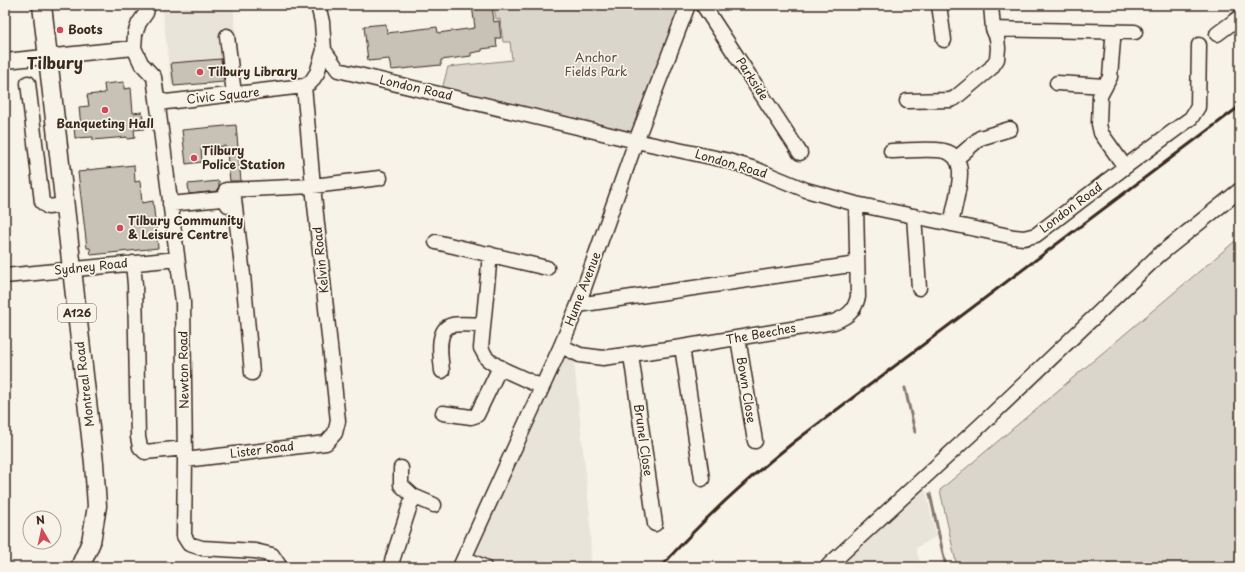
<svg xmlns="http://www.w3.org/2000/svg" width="1245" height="572" viewBox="0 0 1245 572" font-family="'Playpen Sans',sans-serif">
<rect width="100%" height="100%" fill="#f7f3e8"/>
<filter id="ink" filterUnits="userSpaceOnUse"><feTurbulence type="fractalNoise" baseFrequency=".025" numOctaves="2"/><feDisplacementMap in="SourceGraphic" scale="8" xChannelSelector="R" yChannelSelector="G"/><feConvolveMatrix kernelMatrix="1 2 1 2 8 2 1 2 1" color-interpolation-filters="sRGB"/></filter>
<g filter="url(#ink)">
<path fill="#e9e4d9" d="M162 5H233L240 76 171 85Z
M561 347 573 352 590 516 591 567H461Z
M922 475 936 536 916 548 921 567H822Z"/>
<path fill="#dbd6cb" stroke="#8b8074" d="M494 5H683L632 132 628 133 442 89 448 67 512 60 510 42H503L500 19H496Z
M1240 237V567H957L940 490Z"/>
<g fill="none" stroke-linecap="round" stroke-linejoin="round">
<path stroke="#84786c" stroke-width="3" d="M905 388 915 432
M930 494 946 567"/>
</g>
<path fill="#c8c1b6" stroke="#3b2a1e" d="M472 5H492L494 22 499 21 501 38H496L497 47 482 49V51L471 53V56L441 60V65L391 70 389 59 368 61 364 26 386 24 387 33 437 27 438 33 475 28Z
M221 59 224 82 174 86 171 63Z
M124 82V89L131 88 133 113 142 112 144 129 134 130 135 138 127 139V137L93 140V137L75 138 74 127 81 126 79 107 89 106 87 95 105 93 104 84Z
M236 125 241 181H230L227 154H226L225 146 201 148 202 162 186 164 182 130Z
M134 165 135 182 140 181 142 203 153 201 158 248 91 255 90 248H87L78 172 87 171V170Z
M219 181V185L218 191 189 194 188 184Z"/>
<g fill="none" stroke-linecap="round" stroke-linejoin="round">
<g stroke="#3b2a1e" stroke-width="17">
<path id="minor" d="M148 5 146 13 139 23 135 34 134 48 141 63 154 77 157 99 166 102 304 86 311 82 317 73 324 50 322 22 318 5
M703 5 800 153
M939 5 944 40
M993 29 1135 32
M1217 34 1240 17
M227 36 234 94
M1113 40 1110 77 1100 96 1099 124 1101 133 1125 167
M324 50 338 70 636 141 725 160 755 169 806 190 856 204 1014 237 1024 238 1036 235 1125 167 1191 118 1198 107 1199 45
M5 61 134 48
M28 83 42 202 48 207 65 205
M1057 83 1105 86
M157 99 183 302 185 460 184 536 189 544 202 548 255 551 272 555 280 567
M907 101 950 100 955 98 991 68 997 59 998 48 997 38 993 29 991 5
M891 151C908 151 928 148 944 151 966 156 960 181 957 196 955 205 953 215 951 224
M956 159 980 138 1010 129
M226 190 313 186 380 178
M233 190 243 275 252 373
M170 204 222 199 225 200 228 205
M914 216 919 288
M436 242 547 268
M490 254 481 348 487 359 500 368 542 387
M133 263 135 285 138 437 140 447 145 452 185 448
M5 276 177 259
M578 305 857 264
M738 338 755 441
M561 346 580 355 603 358 682 347 834 322C848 316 854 312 858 297L856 204
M682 347 702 479
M631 355 655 524
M442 371C441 359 435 329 452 325 460 323 474 325 483 325
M443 413 471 417 477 415 500 367
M185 460 326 443 335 433 338 421 313 186 304 86
M413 496 434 505
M464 558 484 567
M392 561 413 496 401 485V468
M460 567 561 346 578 305 636 141 688 5
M827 567 980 426 1159 255 1240 190"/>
</g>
<g stroke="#3b2a1e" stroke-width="21">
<path id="major" d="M42 5 94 463 97 506 91 542 80 567"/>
</g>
<use href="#minor" stroke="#f7f3e8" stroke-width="14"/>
<use href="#major" stroke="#f7f3e8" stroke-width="18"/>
<path stroke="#3b2a1e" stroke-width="3" d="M661 567C701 521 746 480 794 442L1240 106"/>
</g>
</g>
<g fill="#d1495b" stroke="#f7f3e8" stroke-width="1.5">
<circle cx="60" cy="30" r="4"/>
<circle cx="200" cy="72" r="4"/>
<circle cx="105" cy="110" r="4"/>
<circle cx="194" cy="158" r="4"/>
<circle cx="120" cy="228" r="4"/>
</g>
<g text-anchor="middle" stroke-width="3.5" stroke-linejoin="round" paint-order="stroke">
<rect fill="#f7f3e8" stroke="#73665b" stroke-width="1" x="58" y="304" width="38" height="18" rx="3"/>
<g font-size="11" font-weight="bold" fill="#3b2a1e">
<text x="77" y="317">A126</text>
</g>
<g font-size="12" font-weight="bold" fill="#3b2a1e" stroke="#f7f3e8" text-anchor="start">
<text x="68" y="34">Boots</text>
<text x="208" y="76">Tilbury Library</text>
<text x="105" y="128" text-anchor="middle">Banqueting Hall</text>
<text x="202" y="155">Tilbury<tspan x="202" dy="14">Police Station</tspan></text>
<text x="128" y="225">Tilbury Community<tspan x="128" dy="14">&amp; Leisure Centre</tspan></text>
</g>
<g font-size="12" fill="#5b4c41" stroke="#f7f3e8">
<text x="596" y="62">Anchor<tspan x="596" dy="14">Fields Park</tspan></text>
</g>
<g font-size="12" fill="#3b2a1e" stroke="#f7f3e8">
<text transform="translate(752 79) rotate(57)" y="4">Parkside</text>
<text transform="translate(416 88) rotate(13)" y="4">London Road</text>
<text transform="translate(223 96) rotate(-6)" y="4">Civic Square</text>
<text transform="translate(731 164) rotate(16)" y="4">London Road</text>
<text transform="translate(1071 208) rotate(-37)" y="4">London Road</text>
<text transform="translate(321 260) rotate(-96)" y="4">Kelvin Road</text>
<text transform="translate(91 267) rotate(-6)" y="4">Sydney Road</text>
<text transform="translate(583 289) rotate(-69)" y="4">Hume Avenue</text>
<text transform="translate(761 334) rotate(-10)" y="4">The Beeches</text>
<text transform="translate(184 370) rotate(-91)" y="4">Newton Road</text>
<text transform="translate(85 384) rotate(-97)" y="4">Montreal Road</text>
<text transform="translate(746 390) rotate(81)" y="4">Bown Close</text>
<text transform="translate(643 440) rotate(82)" y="4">Brunel Close</text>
<text transform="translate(262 450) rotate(-7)" y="4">Lister Road</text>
</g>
<g font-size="16" font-weight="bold" fill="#3b2a1e" stroke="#f7f3e8">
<text x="55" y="69">Tilbury</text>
</g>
</g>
<rect width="1245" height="572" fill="none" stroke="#f7f3e8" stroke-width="20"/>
<rect x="10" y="10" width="1225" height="552" fill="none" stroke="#3b2a1e" stroke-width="1.5" filter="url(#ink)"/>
<g transform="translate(42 530) rotate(351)"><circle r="19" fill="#f7f3e8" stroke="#aca397"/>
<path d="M0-3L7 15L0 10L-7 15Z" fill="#d1495b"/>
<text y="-6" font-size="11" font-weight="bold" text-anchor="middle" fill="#3b2a1e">N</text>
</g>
</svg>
